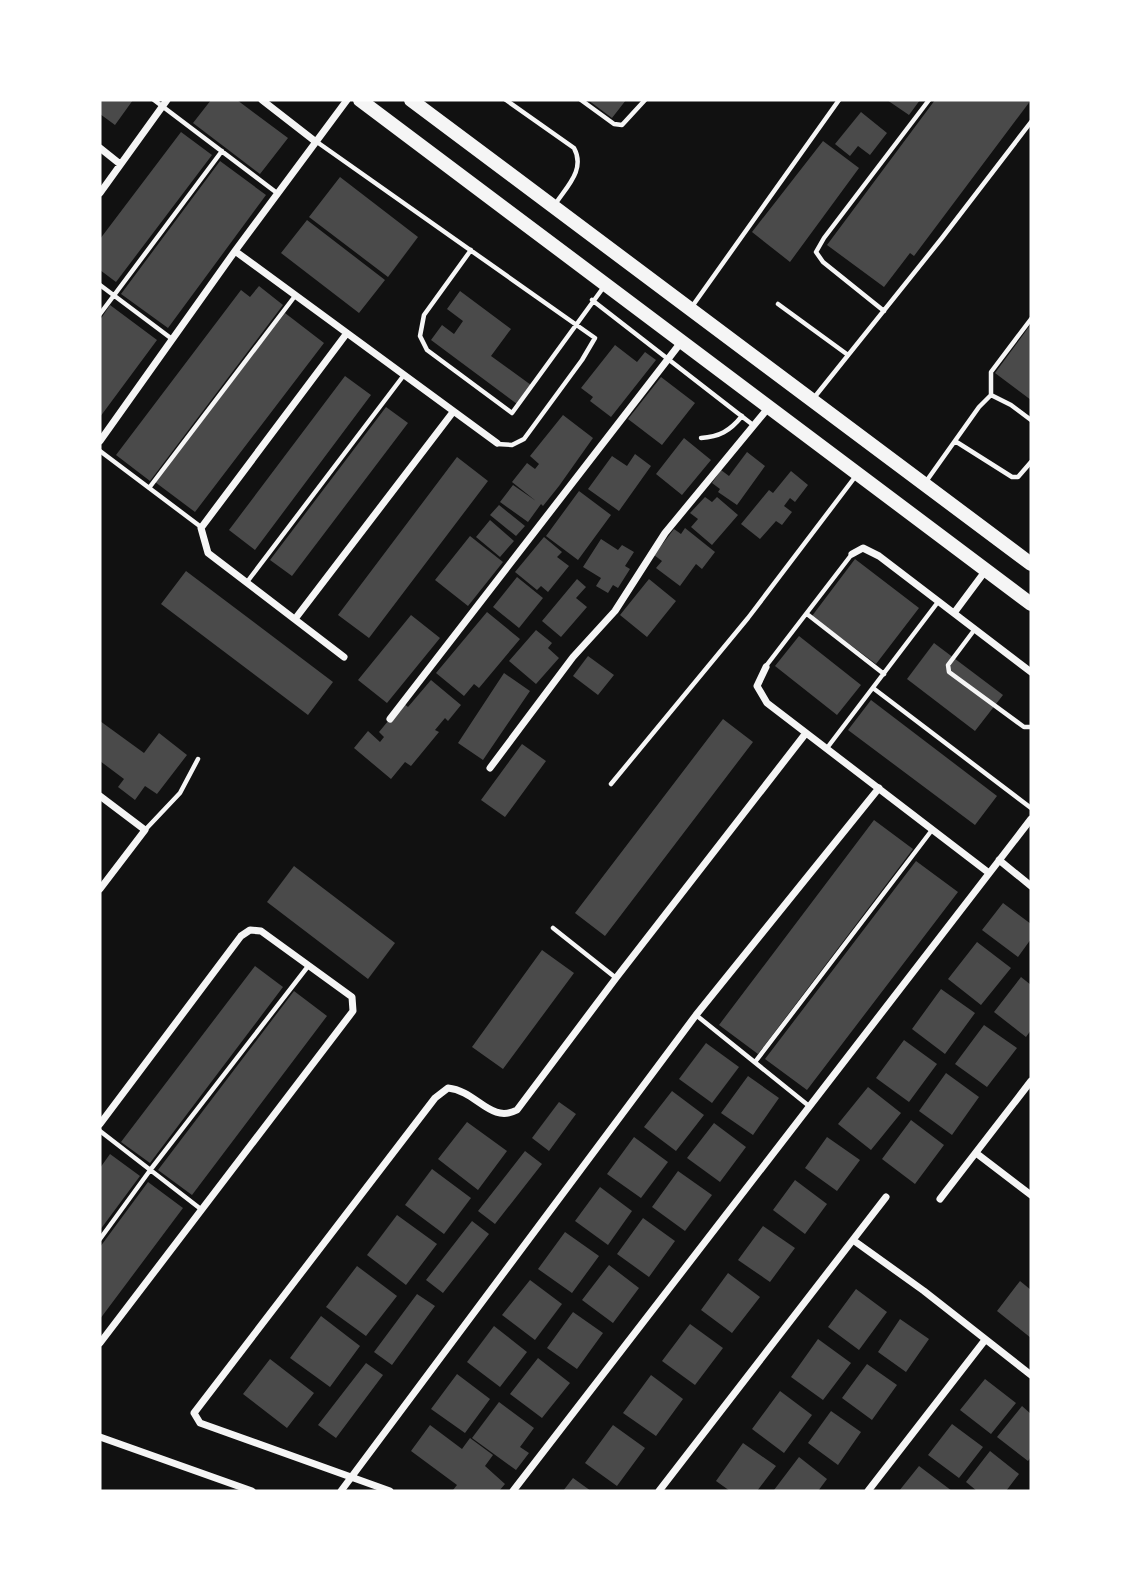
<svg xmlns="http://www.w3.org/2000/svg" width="1131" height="1591" viewBox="0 0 1131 1591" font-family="Ubuntu,sans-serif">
<rect width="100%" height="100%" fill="#111"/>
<path fill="#4a4a4a" d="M100 100H133L115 125 100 114Z
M211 100H237L288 138 260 174 193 123Z
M588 100H626L612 118Z
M887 100H920L909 115Z
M935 100H1031L914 256 910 253 884 287 827 245Z
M861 112 887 133 870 155 858 146 850 156 835 144Z
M181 132 212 155 116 282 100 270V239Z
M823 141 859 168 790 262 752 232Z
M220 161 266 195 168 328 121 294Z
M340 177 418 237 388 277 309 217Z
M307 220 385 280 359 313 281 253Z
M259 286 283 305 150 481 116 455 241 290 250 297Z
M460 291 511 329 491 356 531 385 517 404 431 340 442 325 454 334 463 321 447 309Z
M110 305 157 340 100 417V320Z
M285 313 324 343 195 512 155 482Z
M1031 324V400L995 373Z
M615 345 637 362 645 352 656 360 611 417 590 401 593 397 581 388Z
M345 376 371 395 255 550 229 530Z
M661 377 695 403 662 445 628 419Z
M386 407 408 423 292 576 270 560Z
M563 415 593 438 559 486 543 506 541 504 528 522 500 502 513 485 536 501 512 482 527 463 535 469 539 464 530 456Z
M684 438 711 460 682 495 656 474Z
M747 452 765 466 737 505 718 492 720 489 712 483 721 470 729 476Z
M635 454 651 466 619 511 588 489 612 456 627 466Z
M457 457 488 481 369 638 338 615Z
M791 471 808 485 795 502 790 498 784 506 792 512 782 525 776 521 760 539 741 524 769 490 773 493Z
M579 491 611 515 578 560 546 536Z
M705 497 712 502 717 497 738 515 712 545 691 527 698 519 690 513Z
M499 505 525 526 516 536 490 515Z
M490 520 514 541 500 557 476 537Z
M685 528 715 552 702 569 696 564 680 586 656 568 662 561 654 555 674 529 681 534Z
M470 536 503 562 468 606 435 580Z
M544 537 562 552 557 557 569 566 548 592 541 586 537 590 515 572Z
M601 539 618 550 622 545 634 552 625 566 630 569 618 588 613 585 608 593 596 586 601 578 583 567Z
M855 559 919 608 876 664 812 616Z
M186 571 333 682 308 715 161 604Z
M517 577 543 598 519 628 493 607Z
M577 579 586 587 576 598 587 607 561 637 542 621Z
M649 579 676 601 647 637 620 615Z
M487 612 520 639 479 688 474 684 464 696 436 673Z
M411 615 440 638 387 703 358 680Z
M536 630 552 643 548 648 559 658 536 684 509 661Z
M799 636 861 685 837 715 775 666Z
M934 643 1003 695 975 731 907 679Z
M588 656 614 675 598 695 573 676Z
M504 673 530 691 483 760 458 743Z
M431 680 461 705 448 721 445 718 435 730 439 732 411 766 405 762 391 779 354 748 368 731 380 742 384 737 379 732 403 703 408 707Z
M871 700 997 796 975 825 848 730Z
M723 719 753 742 605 936 575 913Z
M100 721 144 753 159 733 187 755 157 794 145 786 135 800 118 787 124 779 100 761Z
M522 744 546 761 505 817 481 800Z
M874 820 913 849 758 1054 719 1025Z
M916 861 958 892 807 1090 765 1059Z
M294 866 395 943 368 979 267 902Z
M1003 903 1031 924V939L1018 957 982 930Z
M977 942 1011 968 981 1005 948 979Z
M542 950 574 973 503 1069 472 1047Z
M255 966 283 987 150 1163 121 1142Z
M1021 977 1031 985V1030L1026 1037 994 1012Z
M941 989 975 1013 945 1054 912 1029Z
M294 991 327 1016 192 1195 158 1170Z
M984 1025 1017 1048 987 1087 955 1064Z
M904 1040 937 1064 909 1102 876 1078Z
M706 1043 739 1067 712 1103 679 1079Z
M946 1073 979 1097 952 1135 919 1111Z
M748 1076 779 1098 753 1135 721 1113Z
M868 1087 901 1113 871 1150 838 1124Z
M672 1091 704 1115 676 1151 644 1127Z
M559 1102 576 1114 549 1151 532 1138Z
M911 1120 944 1145 915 1184 882 1159Z
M467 1122 507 1151 478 1190 438 1159Z
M714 1123 746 1147 720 1182 687 1158Z
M634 1137 668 1162 641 1198 607 1174Z
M827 1137 860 1160 837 1191 805 1168Z
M525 1151 542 1164 495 1224 478 1211Z
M110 1154 140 1176 100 1230V1168Z
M432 1169 471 1198 444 1234 405 1205Z
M678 1171 712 1195 685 1231 652 1207Z
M795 1180 827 1204 805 1234 773 1210Z
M148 1182 183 1208 100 1319V1247Z
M600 1187 632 1211 608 1245 575 1221Z
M397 1215 437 1244 406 1285 367 1255Z
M643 1218 675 1241 649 1277 617 1254Z
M472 1221 489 1234 443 1293 426 1280Z
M763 1226 795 1248 770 1282 738 1260Z
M565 1232 599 1256 572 1293 538 1269Z
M609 1265 639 1288 613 1323 582 1300Z
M357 1266 397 1296 366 1336 326 1307Z
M728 1273 760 1297 732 1333 701 1310Z
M530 1280 562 1304 535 1340 502 1315Z
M1020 1281 1031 1290V1338L997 1311Z
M856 1289 887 1312 859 1350 828 1327Z
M417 1294 435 1306 392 1365 374 1352Z
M573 1312 603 1333 577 1369 547 1348Z
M321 1316 360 1346 330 1387 290 1358Z
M900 1319 929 1339 906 1372 878 1352Z
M690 1324 723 1348 695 1385 662 1361Z
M494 1326 527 1352 500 1387 467 1362Z
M818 1339 851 1363 823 1400 791 1377Z
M538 1358 570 1383 542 1418 510 1394Z
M270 1359 314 1393 287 1428 243 1394Z
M366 1363 383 1375 336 1438 318 1425Z
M867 1364 897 1385 872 1420 842 1398Z
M457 1374 490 1399 465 1433 431 1409Z
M651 1375 683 1399 656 1436 623 1413Z
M985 1379 1016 1403 991 1434 960 1410Z
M780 1391 812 1415 784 1453 752 1429Z
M499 1402 534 1428 520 1447 529 1453 516 1470 472 1438Z
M1022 1406 1031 1414V1457L1028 1461 997 1437Z
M831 1411 861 1432 838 1465 808 1443Z
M952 1424 983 1447 959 1478 928 1455Z
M430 1425 462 1449 470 1438 493 1455 485 1466 505 1484 499 1491H456L453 1490 457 1485 411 1451Z
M613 1425 645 1448 617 1486 585 1463Z
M743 1443 776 1466 757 1491H730L716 1481Z
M990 1451 1019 1474 1006 1491H977L966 1482Z
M799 1457 827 1479 818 1491H775L774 1490Z
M919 1466 952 1491H899Z
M573 1478 591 1491H563Z"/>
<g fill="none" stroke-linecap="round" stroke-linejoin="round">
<path stroke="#f5f5f5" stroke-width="4.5" d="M154 100 277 193
M506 100 574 148C586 170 566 187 554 206
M581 100 614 124 622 125 645 100
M317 142 595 338 582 360 524 439 512 445 497 444
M471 250 424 315 420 336 427 350 512 413 603 288
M100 285 172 339
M592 300 753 425
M778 304 848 355
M691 308 839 100
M884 311 823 262 816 252 824 238 929 100
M100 314 222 151
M991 395 1011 405 1031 420
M813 399 942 238 1031 122
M701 438C719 437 730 431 742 416
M955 441 1012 477H1018L1031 462
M100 451 201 527
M925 483 979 407 991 395V372L1031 319
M149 488 295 296
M247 582 404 375
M807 614 884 674
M975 629 948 665 949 672 1024 727H1031
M766 666 852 554
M873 688 1031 808
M827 748 938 602
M611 784 748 618 855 477
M145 830 180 793 198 759
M553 928 616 978
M696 1015 809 1106
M755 1062 932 830
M100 1131 202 1210
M100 1239 151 1169 309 965"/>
<path stroke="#f5f5f5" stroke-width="7" d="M262 100 316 142
M100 148 120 164
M100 193 167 100
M235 251 497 443
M100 441 235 251 347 100
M852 554 863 548 879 556 1031 672
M954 613 986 570
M295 619 453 412
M344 657 208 553 201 528 347 333
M766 667 757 686 767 703 989 873
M390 719 682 341
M490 768 573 657 615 611 665 533 769 407
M100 796 145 830 100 889
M999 860 1031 886
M100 1124 241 936 250 930 261 931 352 997 353 1011 100 1343
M976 1153 1031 1195
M940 1199 1031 1081
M853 1240 924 1291 1031 1375
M100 1437 252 1491
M341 1491 696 1015 879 788
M390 1491 200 1423 194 1413 435 1098 448 1088C477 1091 490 1124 517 1110L616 978 806 733
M513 1491 1031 819
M659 1491 886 1197
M868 1491 985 1340"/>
<path stroke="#f5f5f5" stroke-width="14" d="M360 100 1031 604
M411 100 1031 564"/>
</g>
<rect width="1131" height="1591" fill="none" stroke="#ffffff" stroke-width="203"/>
</svg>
